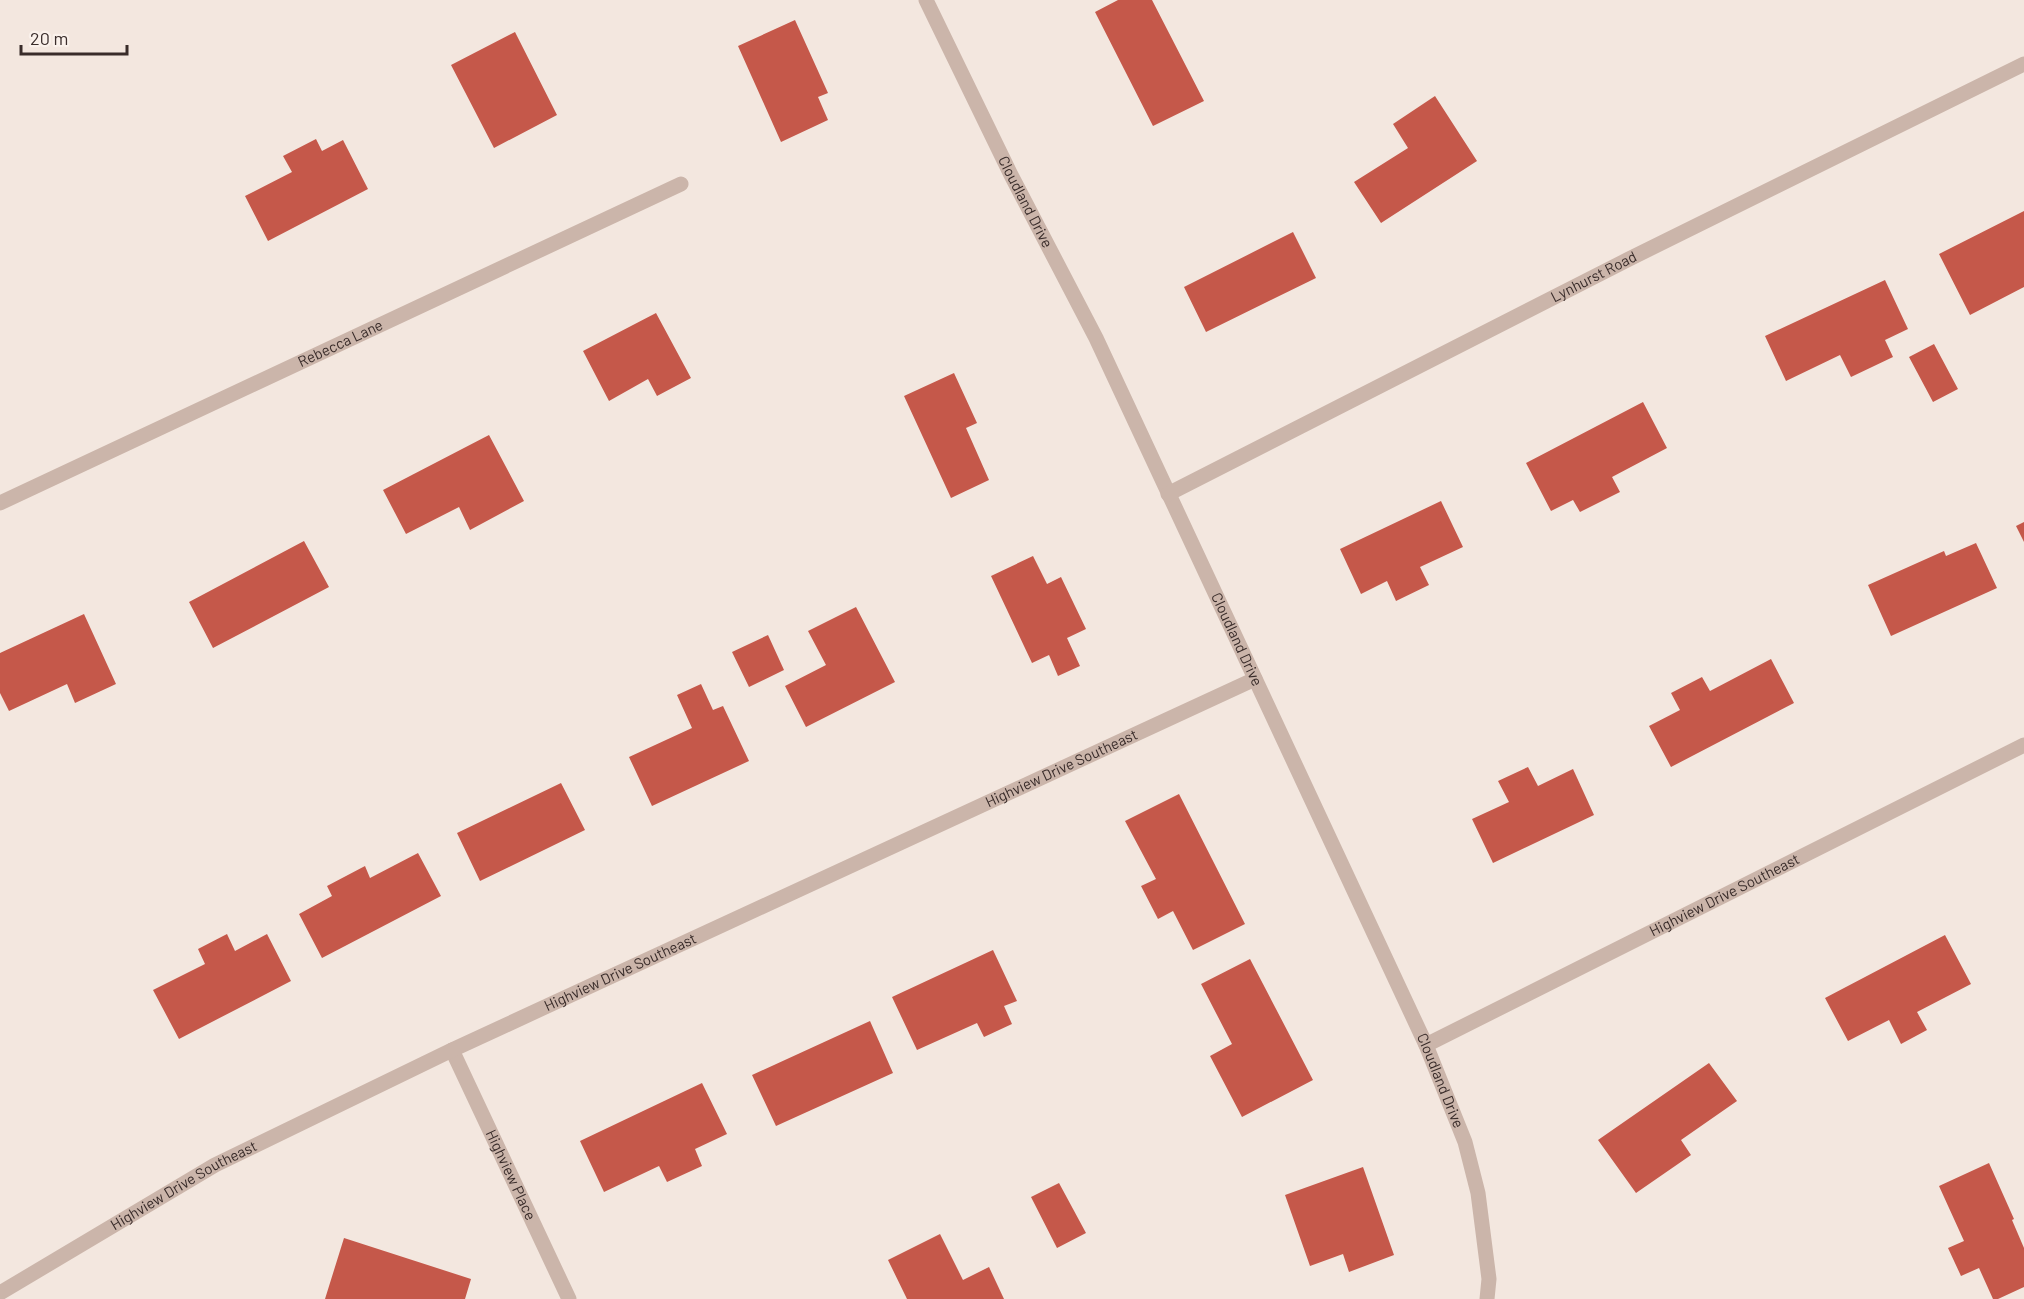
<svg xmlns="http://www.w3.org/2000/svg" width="2024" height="1299" viewBox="0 0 2024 1299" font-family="Barlow,sans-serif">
<rect width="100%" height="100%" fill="#f3e7df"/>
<path fill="#c5584a" d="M1118 0H1152L1204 101 1153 126 1095 12Z
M795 20 828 93 818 97 828 120 781 142 738 46Z
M515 32 557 115 494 148 451 65Z
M1435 96 1477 161 1381 223 1354 182 1408 148 1393 124Z
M316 139 322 151 343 140 368 189 268 241 245 196 292 172 283 156Z
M2024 211V287L1970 315 1939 254Z
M1293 232 1316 278 1206 332 1184 287Z
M1885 280 1908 329 1885 340 1893 357 1851 377 1840 355 1786 381 1765 336Z
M656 313 691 378 657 396 648 379 609 401 583 351Z
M1934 344 1958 389 1933 402 1909 357Z
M954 373 977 423 966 428 989 480 951 498 904 396Z
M1643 402 1667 448 1612 477 1620 492 1580 512 1573 500 1551 511 1526 463Z
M489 435 524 501 470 530 459 507 406 534 383 490Z
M1441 501 1463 547 1420 567 1429 585 1396 601 1387 581 1361 594 1340 549Z
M2024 522V542L2016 526Z
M304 541 329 587 213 648 189 602Z
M1976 543 1997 588 1891 636 1868 585 1944 551 1946 556Z
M1033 556 1047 584 1061 577 1086 629 1067 638 1080 666 1058 676 1049 655 1032 663 991 576Z
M856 607 895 682 806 727 785 686 826 665 808 631Z
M84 614 116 684 75 703 67 684 9 711 0 693V653Z
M768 635 784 670 749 687 732 652Z
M1771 659 1794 703 1671 767 1649 726 1680 710 1671 693 1702 677 1710 691Z
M701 684 713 710 723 706 749 761 652 806 629 757 692 728 677 695Z
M1528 767 1538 786 1573 769 1594 815 1493 863 1472 819 1509 802 1498 781Z
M561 783 585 830 480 881 457 833Z
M1179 794 1245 924 1193 950 1173 911 1158 919 1141 886 1156 879 1125 821Z
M418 853 441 896 322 958 299 914 332 896 327 886 365 866 370 878Z
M227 934 235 951 267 934 291 981 179 1039 153 990 205 964 198 949Z
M1945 935 1971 984 1917 1012 1927 1030 1901 1044 1889 1020 1848 1041 1825 998Z
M993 950 1017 1001 1004 1006 1012 1024 984 1037 977 1023 917 1050 892 997Z
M1250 959 1313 1080 1242 1117 1210 1056 1232 1044 1201 984Z
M870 1021 893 1073 776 1126 752 1075Z
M1709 1063 1737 1101 1681 1140 1691 1155 1636 1193 1598 1140Z
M702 1083 727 1134 695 1149 702 1166 667 1182 659 1166 604 1192 580 1141Z
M1989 1163 2014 1219 2012 1220 2024 1248V1287L1998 1299H1993L1979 1268 1961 1276 1948 1248 1964 1241 1939 1186Z
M1363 1167 1394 1255 1349 1272 1343 1254 1310 1266 1285 1195Z
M1059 1183 1086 1233 1057 1248 1031 1197Z
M940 1234 963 1280 989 1267 1004 1299H907L888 1260Z
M344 1238 471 1279 465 1299H325Z"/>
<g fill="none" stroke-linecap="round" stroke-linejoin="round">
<g stroke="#cbb5aa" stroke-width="15">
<path id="s1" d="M926 0 1011 175 1096 338 1426 1045 1465 1142 1478 1193 1489 1279 1487 1299"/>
<path id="s2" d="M1168 494 1629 259 2024 64"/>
<path id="s3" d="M0 503 681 184"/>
<path id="s4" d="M1426 1045 2024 745"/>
<path id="s5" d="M452 1050 569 1299"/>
<path id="s6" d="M0 1293 215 1165 452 1050 1255 679"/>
</g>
</g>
<g text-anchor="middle" stroke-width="4.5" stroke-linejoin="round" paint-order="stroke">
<g font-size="15" fill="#392c2a" stroke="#faf1eb">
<text dy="5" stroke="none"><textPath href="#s1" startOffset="225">Cloudland Drive</textPath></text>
<text dy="5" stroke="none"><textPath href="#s2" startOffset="478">Lynhurst Road</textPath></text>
<text dy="5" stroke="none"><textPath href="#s3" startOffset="376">Rebecca Lane</textPath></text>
<text dy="5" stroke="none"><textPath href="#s1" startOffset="711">Cloudland Drive</textPath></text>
<text dy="5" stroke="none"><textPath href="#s6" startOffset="1185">Highview Drive Southeast</textPath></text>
<text dy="5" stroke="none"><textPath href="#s4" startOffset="334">Highview Drive Southeast</textPath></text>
<text dy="5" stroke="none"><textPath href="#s6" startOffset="699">Highview Drive Southeast</textPath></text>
<text dy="5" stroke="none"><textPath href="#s1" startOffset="1197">Cloudland Drive</textPath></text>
<text dy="5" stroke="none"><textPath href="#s5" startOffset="138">Highview Place</textPath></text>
<text dy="5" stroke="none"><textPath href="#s6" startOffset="213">Highview Drive Southeast</textPath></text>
</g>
</g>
<path d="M21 45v9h106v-9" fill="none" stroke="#392c2a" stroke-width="3"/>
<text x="30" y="45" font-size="18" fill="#392c2a" stroke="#faf1eb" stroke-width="4.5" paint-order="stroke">20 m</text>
</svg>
